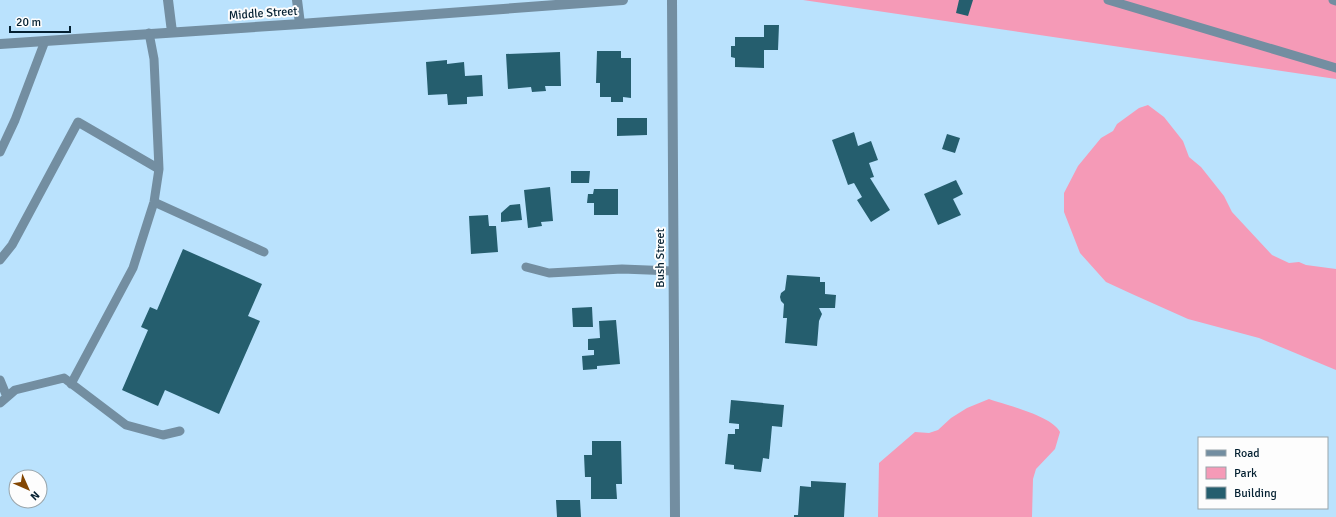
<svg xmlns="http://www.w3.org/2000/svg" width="1336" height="517" viewBox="0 0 1336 517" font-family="Signika,sans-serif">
<rect width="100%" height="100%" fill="#bae2fd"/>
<path fill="#f59ab7" d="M803 0H1336V79Z
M1148 105 1164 117 1183 141 1189 157 1201 167 1224 196 1232 212 1272 255 1289 263 1299 262 1306 265 1336 269V370L1259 338 1188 319 1132 294 1106 282 1080 253 1064 212V193L1078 166 1101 138 1113 131 1117 124 1139 108Z
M989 399C1006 405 1052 416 1060 432L1055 449 1036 469 1033 479 1032 517H878L879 463 915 432 929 433 938 430 951 418 967 408Z"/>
<path fill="#255e6e" d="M959 0H973L968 16 956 13Z
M764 25H779L778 50H764V68L735 67V58L731 57V46H735V37H764Z
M597 51H621V58H631V98L623 97V102H611V97H600V83H596Z
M560 52 561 86H545L546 91 532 92 531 87 508 89 506 54Z
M447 60V64L464 62 465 76 482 75 483 96 467 97V104L448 105 447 94 428 95 426 62Z
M617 118H647V135L617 136Z
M854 132 858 146 871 141 878 160 869 163 874 177 870 178 890 210 871 222 857 200 862 197 854 183 848 185 832 140Z
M947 134 960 138 955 153 942 149Z
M571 171H590L589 183H571Z
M956 180 963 194 953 199 961 215 938 225 924 194Z
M550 187 553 221 541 222 542 226 528 228 524 190Z
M594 189H618V215H594V203H587L588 194H593Z
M520 204 522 220 501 222V213L510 205Z
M488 215 489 226H496L498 252 471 254 469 216Z
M183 249 262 284 248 316 260 321 219 414 165 390 158 406 122 390 148 330 141 327 150 307 157 310Z
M787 275 820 277V282H825V294L836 295 835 308H819L822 314 819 321 817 346 785 343 787 318H783L784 304 781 301 780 297 781 293 785 290Z
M592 307 593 327H573L572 308Z
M616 320 620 364 597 366V369L583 370 582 356 594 355V350H588V339L600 338 599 321Z
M731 400 784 405 782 427 772 426 769 459 763 458 761 472 734 469V465L725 464 728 434H735V429H739V424L729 423Z
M592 441H621L622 484H616L617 499H591V477H585L584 455H592Z
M811 481 846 483 844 517H794V515H798L800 486 811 487Z
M556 500H580L581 517H557Z"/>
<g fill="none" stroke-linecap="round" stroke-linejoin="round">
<path stroke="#738ea1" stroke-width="9" d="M1108 0 1336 68
M1333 0 1336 1
M0 152 15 120 45 41
M154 202 264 252
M0 260 12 245 78 122 159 169
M526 267 549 273 622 269 673 271
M0 380 7 397
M71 384 133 268 154 202 159 169 154 59 149 33
M0 403 15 390 64 378 126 425 163 435 180 431"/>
<path stroke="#738ea1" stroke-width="10" d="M168 0 172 32
M297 0 300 24
M672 0 675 517
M0 44 300 24 623 0"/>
</g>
<g text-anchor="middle" stroke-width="4" stroke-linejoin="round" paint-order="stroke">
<g font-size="12" fill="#042031" stroke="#fdfdfd">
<text transform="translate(263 13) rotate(-4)" y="4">Middle Street</text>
<text transform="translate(660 258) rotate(-90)" y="4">Bush Street</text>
</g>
</g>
<rect x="1198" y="437" width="130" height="72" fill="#fdfdfd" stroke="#99a5ab"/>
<rect x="1206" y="450" width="20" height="6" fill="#738ea1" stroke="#99a5ab"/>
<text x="1234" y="457" font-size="12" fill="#042031">Road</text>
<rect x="1206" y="467" width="20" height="12" fill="#f59ab7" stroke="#99a5ab"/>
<text x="1234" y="477" font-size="12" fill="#042031">Park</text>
<rect x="1206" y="487" width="20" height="12" fill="#255e6e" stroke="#99a5ab"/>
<text x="1234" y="497" font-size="12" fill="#042031">Building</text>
<g transform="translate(28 489) rotate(135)"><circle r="19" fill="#fdfdfd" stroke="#99a5ab"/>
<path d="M0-3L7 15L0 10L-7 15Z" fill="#834602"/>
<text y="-6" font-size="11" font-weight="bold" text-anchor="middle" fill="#042031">N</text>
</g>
<path d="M10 26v6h60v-6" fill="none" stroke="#042031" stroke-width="2"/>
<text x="16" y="26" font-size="12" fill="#042031" stroke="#fdfdfd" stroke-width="3" paint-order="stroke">20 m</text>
</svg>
